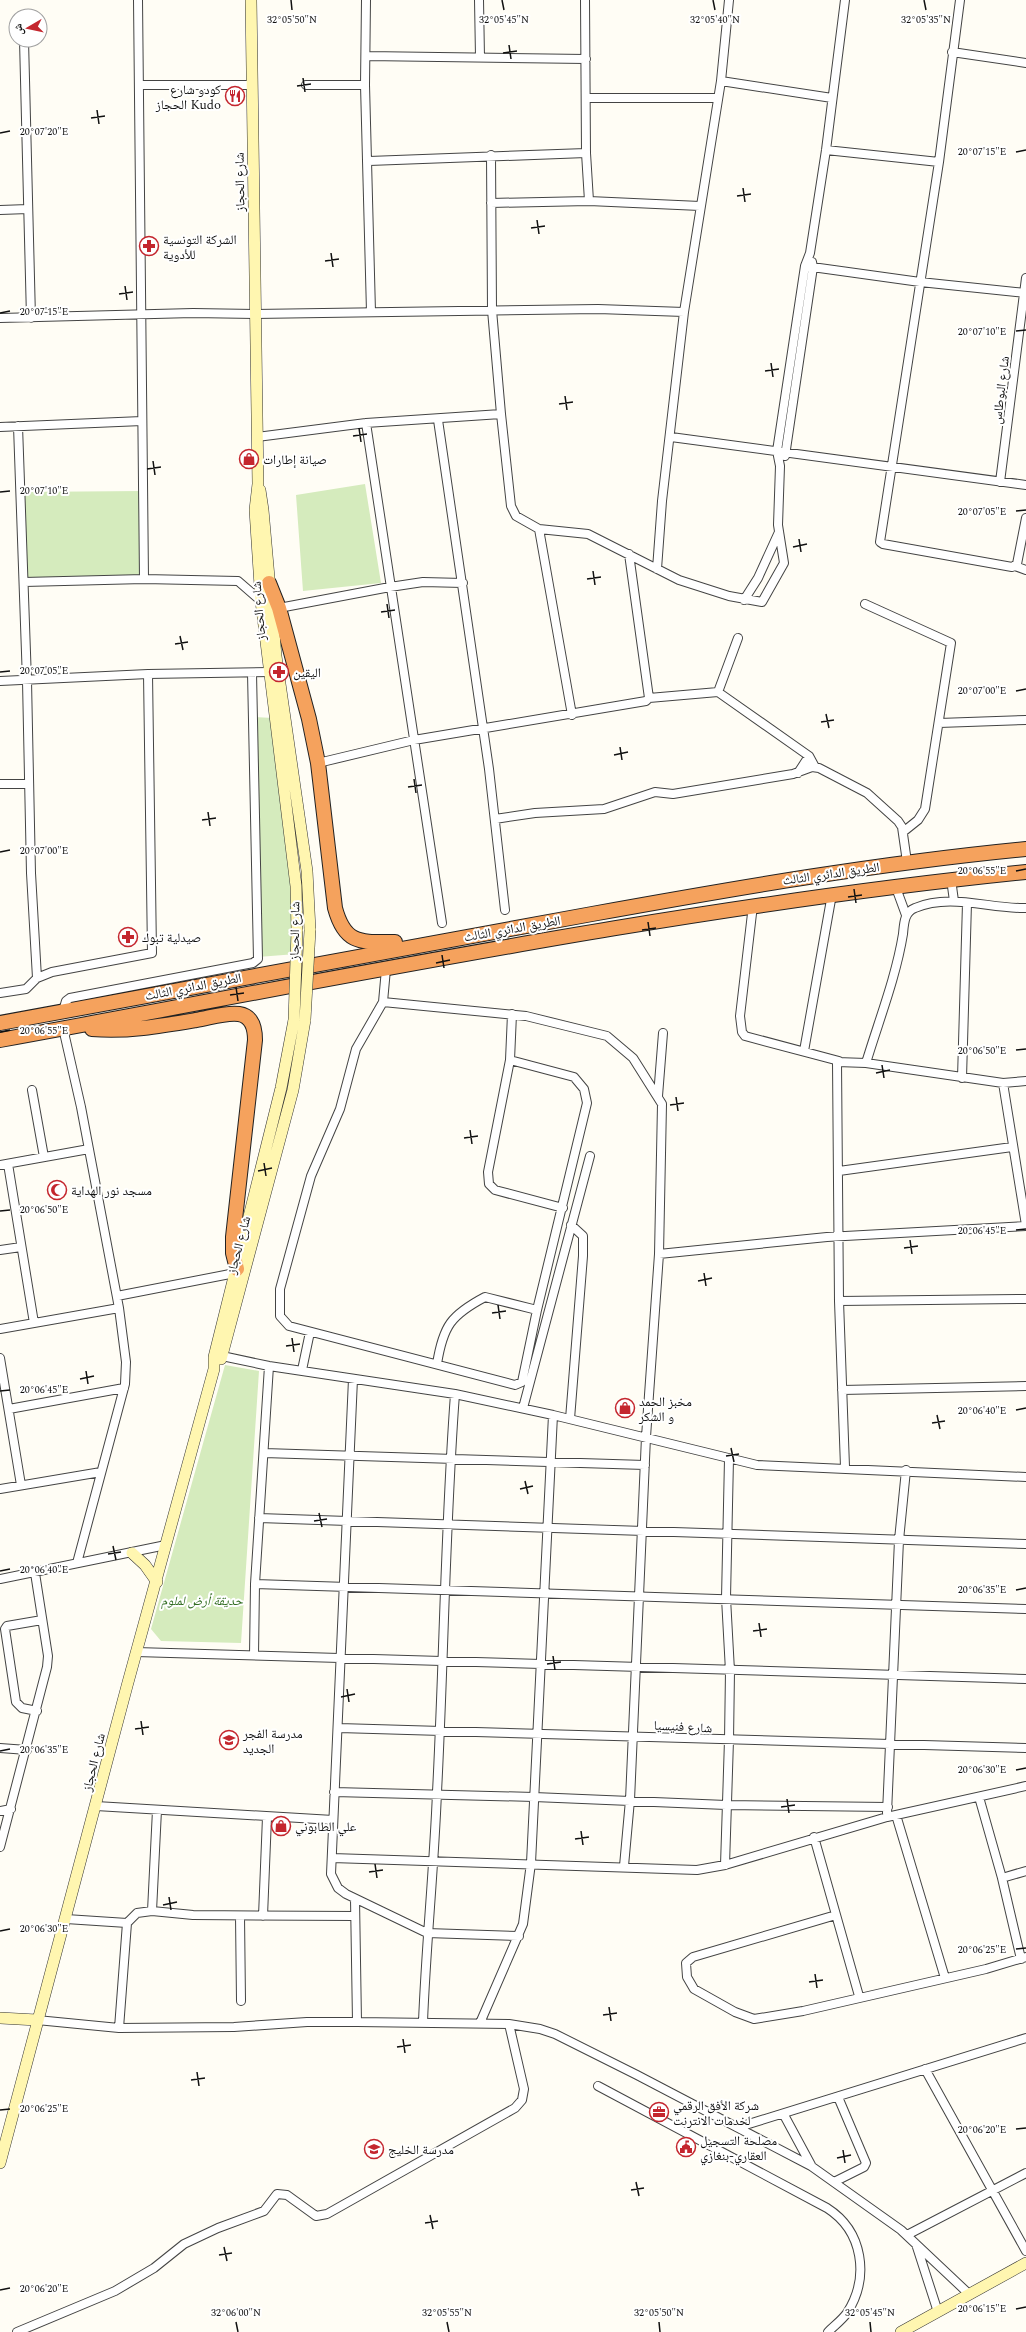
<svg xmlns="http://www.w3.org/2000/svg" width="1026" height="2332" viewBox="0 0 1026 2332" font-family="Spectral,'Noto Naskh Arabic',serif">
<rect width="100%" height="100%" fill="#fffdf5"/>
<path fill="#d5ebbd" d="M365 484 381 583 303 591 296 495Z
M142 491 143 579 24 582 21 492Z
M253 717 273 718 295 885 296 954 258 957Z
M225 1365 259 1371 241 1643 161 1641 151 1629Z"/>
<g fill="none" stroke-linecap="round" stroke-linejoin="round">
<g stroke="#444" stroke-width="10">
<path id="street" d="M138 0 144 579
M366 0 365 85 371 312
M479 0 480 57
M729 0 721 81 832 98
M960 0 939 162 880 542 883 544 1012 567 1017 564 1026 518
M24 40 31 318
M952 52 1026 63
M367 56 586 59
M140 85H252
M306 85H365
M586 98H718
M826 150 939 162
M586 153 589 201
M369 161 586 153 585 0
M491 203 589 201 700 206
M0 210 28 209
M805 266 920 282 1026 293
M684 312 721 81
M0 318 193 313 255 314 598 309 684 312 662 501 657 569
M501 414 511 506 516 516 539 529 572 715
M438 420 489 769 505 910
M366 423 442 923
M18 426 27 681 31 873 37 978
M0 427 142 421
M257 437 366 423 501 414 492 310 491 155
M671 437 1026 485
M785 456 813 267 812 262
M1000 482 1026 278
M539 529 588 534 679 580 729 596 762 602 784 563 778 525 780 466 777 451 805 266 810 253 826 150 845 0
M629 554 649 698
M1015 566 1026 570
M24 582 144 579 238 581 261 601
M744 600 758 578 779 532
M865 604 951 643 925 809 918 820 903 832
M279 608 390 587 423 582 463 583
M0 681 148 674 270 672
M718 692 738 638
M939 723 1026 720
M318 763 414 740 646 701 649 698 718 692 809 756 815 767
M798 773 809 756
M0 784H29
M495 819 535 813 604 809 655 792 673 794 793 774 812 767 819 768 867 793 898 821 902 827 907 862
M951 879 954 901
M895 885 906 915
M753 905 740 1016 742 1032 745 1036 839 1061
M386 969 383 1002 356 1049 340 1109 311 1176 280 1289V1316L289 1326 515 1385 522 1382 537 1310 587 1103 584 1089 574 1077 510 1060
M0 993 26 989 37 978 52 972 152 953 148 674
M383 1002 526 1016 607 1036 633 1058 662 1104 659 1254 646 1437 630 1800 624 1866
M63 1011 66 1001 70 998 253 963 258 959 252 673
M512 1014 510 1060 488 1172 489 1184 495 1190 563 1208
M63 1028 81 1107 119 1308 126 1362 125 1384 77 1563
M804 1051 832 894
M866 1063C879 1020 896 977 903 934 904 924 904 912 915 908 950 893 990 909 1026 908
M962 1078 967 903
M1003 1083 1026 1225
M32 1090 44 1157
M658 1096 663 1033
M8 1164 34 1323
M0 1165 89 1149
M839 1171 1012 1147
M0 1250 21 1247
M659 1254 827 1237 1026 1226
M117 1296 235 1273
M839 1301 1026 1299
M0 1329 119 1308
M222 1356 269 1366 455 1394 553 1415 757 1465 1026 1477
M0 1358 21 1485
M437 1364C443 1326 451 1315 485 1297L537 1310
M302 1370 310 1332
M353 1379 331 1874 338 1888 346 1894 427 1933 519 1936
M842 1390 1026 1386
M523 1408 590 1156
M9 1409 124 1388
M570 1419 583 1256V1236L571 1225
M264 1453 645 1465
M845 1467 839 1301 837 1062 866 1063 1003 1083 1026 1081
M0 1489 101 1472
M259 1518 1026 1544
M0 1579 166 1545
M255 1584 1026 1609
M136 1652C433 1660 729 1670 1026 1679
M254 1655 255 1584 269 1366
M37 1711 22 1708 16 1702 5 1629 7 1626 42 1620
M339 1728 1026 1748
M0 1748 27 1750
M334 1792 534 1797 726 1805 888 1807
M979 1797 1002 1878 1021 1959
M96 1806 333 1820
M0 1811 11 1809
M887 1813 899 1540 906 1470
M896 1815 945 1978
M814 1837 859 1996
M0 1847 47 1667 48 1656 35 1573
M332 1858 697 1870 725 1865 887 1817 1026 1786
M725 1865 729 1740 730 1671 726 1598 729 1459
M1002 1878 1026 1871
M355 1899 357 2022
M152 1911 157 1810
M836 1915 693 1957 686 1963 687 1977 694 1989 735 2012 754 2019 803 2011 986 1969 1026 1957
M240 1916 241 2001
M263 1916 267 1817
M66 1919 127 1923
M37 2020 119 2028 234 2027 307 2022H357L509 2024 540 2029 555 2034 637 2075 811 2166 901 2230 969 2294
M423 2022C426 1945 434 1869 437 1792 444 1659 445 1527 455 1394
M480 2023 523 1924 531 1863 553 1415
M119 2028 127 1923 137 1913 152 1911 193 1915 355 1916
M925 2069 1026 2251
M598 2086 827 2208C863 2231 870 2277 847 2313 842 2320 834 2326 828 2332
M784 2115 811 2165
M739 2127 1026 2038
M834 2182 864 2167 866 2163 838 2097
M907 2235 1026 2173
M916 2244 938 2312
M17 2332 115 2291 154 2268 184 2244 218 2228 264 2211 277 2194 287 2195 316 2216 327 2214 515 2108 522 2100 524 2089 509 2024"/>
</g>
<g stroke="#333" stroke-width="12">
<path id="secondary" d="M251 0 258 484 255 510 261 601 296 886 297 931
M260 490 263 510 276 656 307 871 310 930
M221 1359 293 1090 305 1020
M132 1553 145 1565 157 1582
M0 2018 37 2020
M0 2163 127 1686 214 1369V1357L281 1088 294 1020
M901 2332 1026 2263"/>
</g>
<g stroke="#222" stroke-width="16">
<path id="highway" d="M269 583 279 608 309 719 318 763 335 908C345 945 361 942 395 942
M0 1023C197 986 394 949 592 914 736 888 880 863 1026 849
M92 1029C127 1032 161 1026 196 1020 209 1018 226 1012 239 1014 252 1016 255 1028 255 1040L233 1237V1253L237 1269
M0 1040C341 978 681 907 1026 872"/>
</g>
<use href="#street" stroke="#fff" stroke-width="8"/>
<use href="#secondary" stroke="#fff6b0" stroke-width="11"/>
<use href="#highway" stroke="#f5a25d" stroke-width="14"/>
<g stroke="#333" stroke-width="12" stroke-linecap="butt">
<path id="secondary-bridge" d="M294 1020 297 931
M305 1020 310 930"/>
</g>
<use href="#secondary-bridge" stroke="#fff6b0" stroke-width="11"/>
</g>
<path fill="none" stroke="#111" stroke-width="1.5" d="M291 0 292 10M502 0 504 10M713 0 715 10M924 0 926 10M509 45 511 59M503 53 517 51M303 78 305 92M297 86 311 84M97 110 99 124M91 118 105 116M0 133 10 131M1016 152 1026 150M743 188 745 202M737 196 751 194M537 220 539 234M531 228 545 226M331 253 333 267M325 261 339 259M125 286 127 300M119 294 133 292M0 313 10 311M1016 331 1026 330M771 363 773 377M765 371 779 369M565 396 567 410M559 404 573 402M359 428 361 442M353 436 367 434M153 461 155 475M147 469 161 467M0 492 10 491M1016 511 1026 510M799 539 801 552M793 547 807 544M593 571 595 585M587 579 601 577M387 604 389 618M381 612 395 610M180 636 183 650M175 644 188 642M0 672 10 671M1016 691 1026 689M826 714 829 728M821 722 834 720M620 747 622 760M614 755 628 752M414 779 416 793M408 787 422 785M208 812 210 826M202 820 216 818M0 852 10 850M1016 871 1026 869M854 889 856 903M848 897 862 895M648 922 650 936M642 930 656 928M442 955 444 968M436 963 450 960M236 987 238 1001M230 995 244 993M0 1032 10 1030M1016 1050 1026 1049M882 1065 884 1078M876 1073 890 1070M676 1097 678 1111M670 1105 684 1103M470 1130 472 1144M464 1138 478 1136M264 1163 266 1176M258 1171 272 1168M0 1211 10 1210M1016 1230 1026 1229M910 1240 912 1254M904 1248 918 1246M704 1273 706 1286M698 1281 712 1278M498 1305 500 1319M492 1313 506 1311M292 1338 294 1352M286 1346 300 1344M86 1371 88 1384M80 1379 94 1376M0 1391 10 1390M1016 1410 1026 1408M937 1415 940 1429M932 1423 945 1421M731 1448 734 1462M726 1456 739 1454M525 1481 528 1494M520 1489 533 1486M319 1513 322 1527M314 1521 327 1519M113 1546 116 1560M108 1554 121 1552M0 1571 10 1569M1016 1590 1026 1588M759 1623 761 1637M753 1631 767 1629M553 1656 555 1670M547 1664 561 1662M347 1689 349 1702M341 1697 355 1694M141 1721 143 1735M135 1729 149 1727M0 1751 10 1749M1016 1770 1026 1768M787 1799 789 1813M781 1807 795 1805M581 1831 583 1845M575 1839 589 1837M375 1864 377 1878M369 1872 383 1870M169 1897 171 1910M163 1905 177 1902M0 1931 10 1929M1016 1949 1026 1948M815 1974 817 1988M809 1982 823 1980M609 2007 611 2021M603 2015 617 2013M403 2039 405 2053M397 2047 411 2045M197 2072 199 2086M191 2080 205 2078M0 2110 10 2109M1016 2129 1026 2128M843 2150 845 2163M837 2158 851 2155M636 2182 639 2196M631 2190 644 2188M430 2215 433 2229M425 2223 438 2221M224 2247 227 2261M219 2255 232 2253M0 2290 10 2288M1016 2309 1026 2307M236 2322 238 2332M447 2322 449 2332M659 2322 660 2332M870 2322 871 2332"/>
<defs>
<g id="restaurant-ring" transform="scale(1)"><circle r="9.5" fill="#fff" stroke="#c4262e" stroke-width="1.5"/><path d="M-5-6h1v4h1v-4h1v4h1v-4h1v5L-1.5 .5V6h-2V.5L-5-1ZM5-6V6H3V1.5H1.5Q1.5-4 5-6Z" fill="#c4262e"/></g>
<g id="pharmacy-ring" transform="scale(1)"><circle r="9.5" fill="#fff" stroke="#c4262e" stroke-width="1.5"/><path d="M-2-6h4v4h4v4h-4v4h-4v-4h-4v-4h4Z" fill="#c4262e"/></g>
<g id="shop-ring" transform="scale(1)"><circle r="9.5" fill="#fff" stroke="#c4262e" stroke-width="1.5"/><path d="M-5-2.5h2.3a2.7 3.5 0 0 1 5.4 0H5L5.5 6h-11ZM-1.5-2.5h3a1.5 2.3 0 0 0-3 0Z" fill="#c4262e"/></g>
<g id="mosque-ring" transform="scale(1)"><circle r="9.5" fill="#fff" stroke="#c4262e" stroke-width="1.5"/><path d="M3.5-4.9A6 6 0 1 0 3.5 4.9A5 5 0 1 1 3.5-4.9Z" fill="#c4262e"/></g>
<g id="school-ring" transform="scale(1)"><circle r="9.5" fill="#fff" stroke="#c4262e" stroke-width="1.5"/><path d="M0-5L7-2L0 1L-7-2ZM-4 1L0 2.5L4 1V4Q0 6-4 4Z" fill="#c4262e"/></g>
<g id="office-ring" transform="scale(1)"><circle r="9.5" fill="#fff" stroke="#c4262e" stroke-width="1.5"/><path d="M-6-3h4V-5.5h4V-3h4V5H-6ZM-1-4.5V-3h2v-1.5ZM-6 0V1H6V0Z" fill="#c4262e"/></g>
<g id="civic-ring" transform="scale(1)"><circle r="9.5" fill="#fff" stroke="#c4262e" stroke-width="1.5"/><path d="M-.6-6.5H3V-4.5H.6V-3L4-1V1h2V6H-6V1h2V-1L-.6-3ZM-1.2 2.5V6h2.4V2.5Z" fill="#c4262e"/></g>
</defs>
<g fill-rule="evenodd">
<use href="#restaurant-ring" x="235" y="96"/>
<use href="#pharmacy-ring" x="149" y="246"/>
<use href="#shop-ring" x="249" y="459"/>
<use href="#pharmacy-ring" x="279" y="672"/>
<use href="#pharmacy-ring" x="128" y="937"/>
<use href="#mosque-ring" x="57" y="1190"/>
<use href="#shop-ring" x="625" y="1408"/>
<use href="#school-ring" x="229" y="1740"/>
<use href="#shop-ring" x="281" y="1826"/>
<use href="#office-ring" x="659" y="2112"/>
<use href="#civic-ring" x="686" y="2147"/>
<use href="#school-ring" x="374" y="2149"/>
</g>
<g text-anchor="middle" stroke-width="4" stroke-linejoin="round" paint-order="stroke">
<g font-size="13" fill="#111" stroke="#fff" text-anchor="start">
<text x="221" y="94" text-anchor="end">كودو شارع<tspan x="221" dy="15">الحجاز Kudo</tspan></text>
<text x="163" y="244">الشركة التونسية<tspan x="163" dy="15">للأدوية</tspan></text>
<text x="263" y="464">صيانة إطارات</text>
<text x="293" y="677">اليقين</text>
<text x="142" y="942">صيدلية تبوك</text>
<text x="71" y="1195">مسجد نور الهداية</text>
<text x="639" y="1406">مخبز الحمد<tspan x="639" dy="15">و الشكر</tspan></text>
<text x="243" y="1738">مدرسة الفجر<tspan x="243" dy="15">الجديد</tspan></text>
<text x="295" y="1831">علي الطابوني</text>
<text x="673" y="2110">شركة الأفق الرقمي<tspan x="673" dy="15">لخدمات الانترنت</tspan></text>
<text x="700" y="2145">مصلحة التسجيل<tspan x="700" dy="15">العقاري-بنغازي</tspan></text>
<text x="388" y="2154">مدرسة الخليج</text>
</g>
<g font-size="13" fill="#111" stroke="#fff">
<text transform="translate(239 182) rotate(-91)" y="5">شارع الحجاز</text>
<text transform="translate(1000 390) rotate(-83)" y="5">شارع البوطاس</text>
<text transform="translate(258 611) rotate(-95)" y="5">شارع الحجاز</text>
<text transform="translate(831 873) rotate(-8)" y="5">الطريق الدائري الثالث</text>
<text transform="translate(512 928) rotate(-10)" y="5">الطريق الدائري الثالث</text>
<text transform="translate(294 931) rotate(-89)" y="5">شارع الحجاز</text>
<text transform="translate(193 986) rotate(-11)" y="5">الطريق الدائري الثالث</text>
<text transform="translate(238 1245) rotate(-75)" y="5">شارع الحجاز</text>
<text transform="translate(683 1726) rotate(3)" y="5">شارع فنيسيا</text>
<text transform="translate(93 1762) rotate(-76)" y="5">شارع الحجاز</text>
</g>
<g font-size="13" font-style="italic" fill="#2f6b1f" stroke="#fff">
<text x="202" y="1605">حديقة أرض لملوم</text>
</g>
</g>
<g font-size="10" text-anchor="middle" fill="#111" stroke="#fff" stroke-width="4" stroke-linejoin="round" paint-order="stroke">
<text x="926" y="23">32°05'35"N</text>
<text x="292" y="23">32°05'50"N</text>
<text x="504" y="23">32°05'45"N</text>
<text x="715" y="23">32°05'40"N</text>
<text x="44" y="135">20°07'20"E</text>
<text x="982" y="155">20°07'15"E</text>
<text x="44" y="315">20°07'15"E</text>
<text x="982" y="335">20°07'10"E</text>
<text x="44" y="494">20°07'10"E</text>
<text x="982" y="515">20°07'05"E</text>
<text x="44" y="674">20°07'05"E</text>
<text x="982" y="694">20°07'00"E</text>
<text x="44" y="854">20°07'00"E</text>
<text x="982" y="874">20°06'55"E</text>
<text x="44" y="1034">20°06'55"E</text>
<text x="982" y="1054">20°06'50"E</text>
<text x="44" y="1213">20°06'50"E</text>
<text x="982" y="1234">20°06'45"E</text>
<text x="44" y="1393">20°06'45"E</text>
<text x="982" y="1414">20°06'40"E</text>
<text x="44" y="1573">20°06'40"E</text>
<text x="982" y="1593">20°06'35"E</text>
<text x="44" y="1753">20°06'35"E</text>
<text x="982" y="1773">20°06'30"E</text>
<text x="44" y="1932">20°06'30"E</text>
<text x="982" y="1953">20°06'25"E</text>
<text x="44" y="2112">20°06'25"E</text>
<text x="982" y="2133">20°06'20"E</text>
<text x="44" y="2292">20°06'20"E</text>
<text x="982" y="2312">20°06'15"E</text>
<text x="236" y="2316">32°06'00"N</text>
<text x="447" y="2316">32°05'55"N</text>
<text x="659" y="2316">32°05'50"N</text>
<text x="870" y="2316">32°05'45"N</text>
</g>
<g transform="translate(28 28) rotate(261)"><circle r="19" fill="#ffffff" stroke="#a0a0a0"/>
<path d="M0-3L7 15L0 10L-7 15Z" fill="#c4262e"/>
<text y="-6" font-size="11" font-weight="bold" text-anchor="middle" fill="#111111">ش</text>
</g>
</svg>
